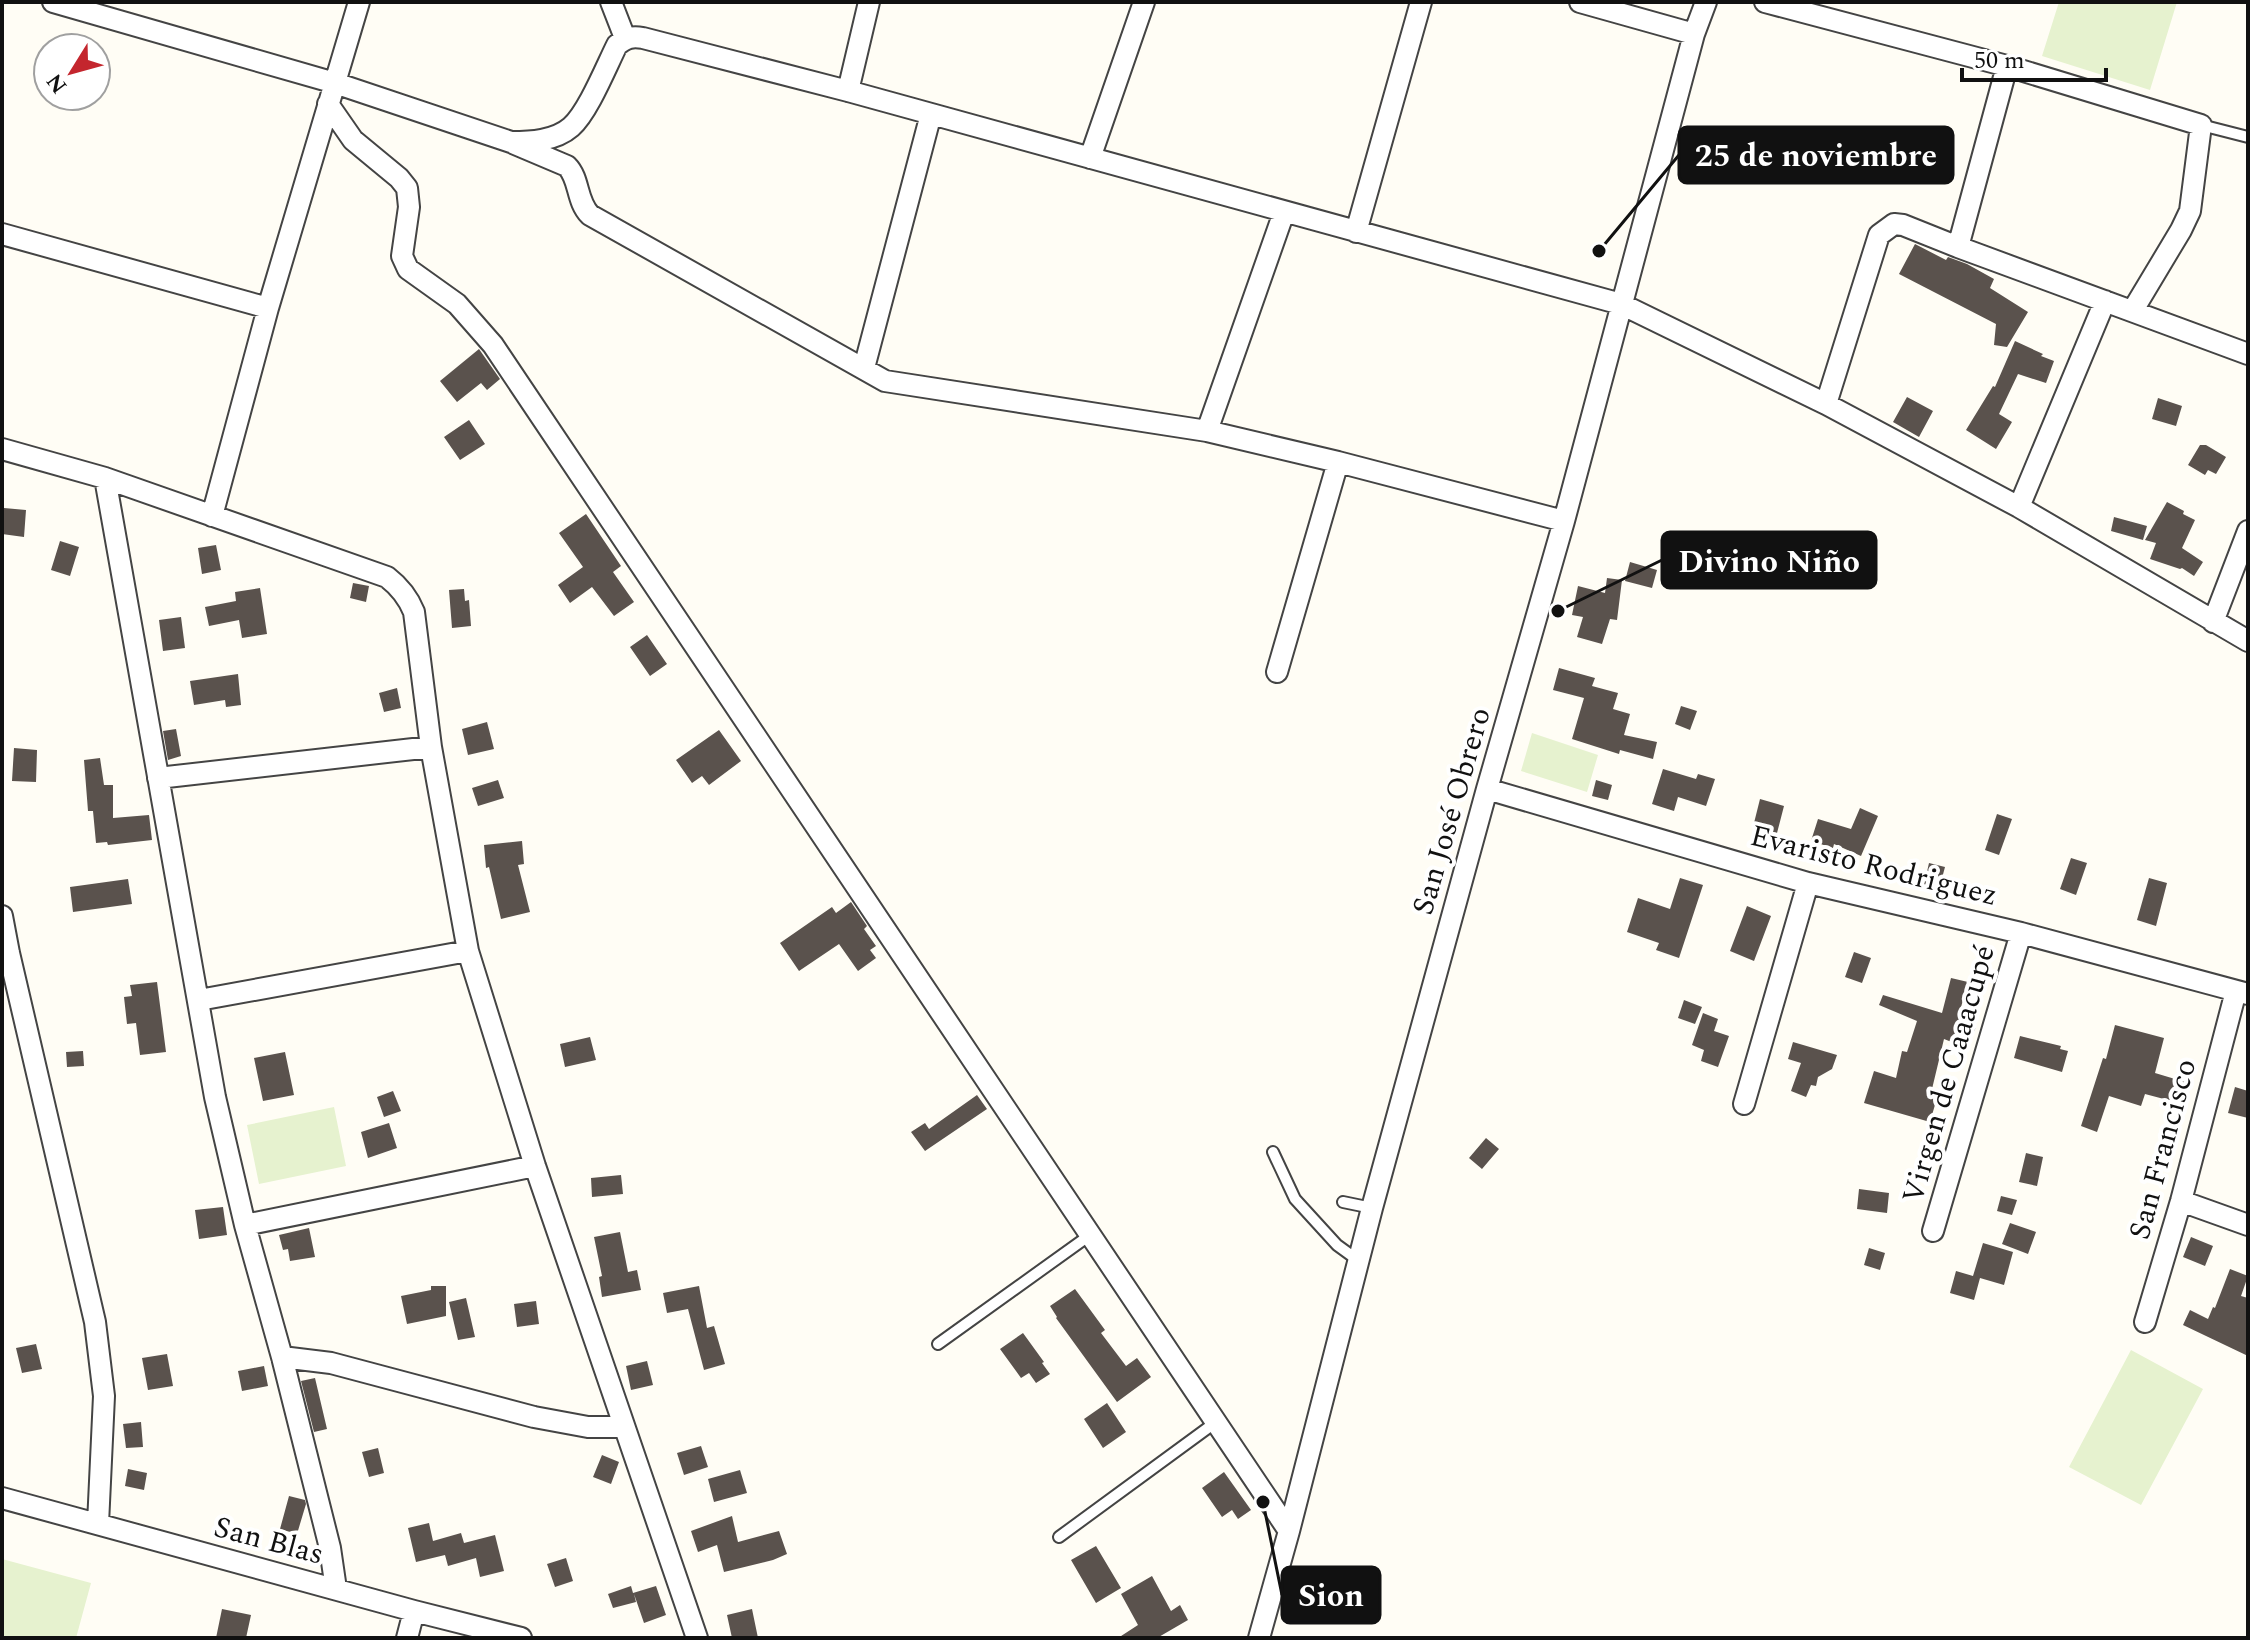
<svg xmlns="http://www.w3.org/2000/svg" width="2250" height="1640" viewBox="0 0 2250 1640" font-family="Spectral,serif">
<rect width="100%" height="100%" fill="#fffdf5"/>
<path fill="#e6f2cf" d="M2059 2H2177L2150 90 2042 56Z
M1532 733 1598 755 1587 792 1521 771Z
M334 1107 346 1166 259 1184 247 1125Z
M2131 1350 2203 1389 2141 1505 2069 1467Z
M2 1559 91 1583 76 1638H2Z"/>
<path fill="#5a524d" d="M1915 244 1946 260 1948 257 1967 264 1994 279 1990 288 2028 312 2007 347 1994 345 1996 324 1899 274Z
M2015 341 2043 354 2041 356 2054 361 2046 383 2018 374 1999 414 2012 422 1996 449 1966 430 1993 386 1995 387Z
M479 349 500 379 487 390 481 383 457 402 440 381Z
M1907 397 1933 411 1919 437 1893 422Z
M2158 398 2182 406 2176 426 2152 419Z
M469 420 485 444 460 460 444 437Z
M2200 445H2206L2226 457 2216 474 2208 470 2205 475 2188 465Z
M2167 502 2184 511 2183 514 2195 520 2182 548 2203 562 2194 576 2182 568 2180 569 2150 559 2156 543 2145 540Z
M4 508 26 510 24 537 2 534Z
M586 514 621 566 613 572 634 602 614 616 592 587 570 603 558 585 583 567 559 533Z
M2114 517 2147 526 2143 540 2111 531Z
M60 541 79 547 70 576 51 570Z
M216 545 221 570 202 574 198 548Z
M1630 562 1657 570 1652 588 1625 581Z
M1607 578 1622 580 1617 620 1610 619 1602 644 1577 637 1583 617 1572 615 1578 586 1605 593Z
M353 583 369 586 366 602 350 598Z
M260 588 267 634 242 638 239 620 209 626 205 607 236 601 235 592Z
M464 589 465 601 469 600 471 626 452 628 449 590Z
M181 617 185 648 163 651 159 620Z
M647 635 667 664 650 676 630 647Z
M1559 668 1595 678 1592 686 1618 693 1613 709 1630 714 1624 735 1657 742 1653 759 1620 750 1619 754 1572 739 1584 698 1553 690Z
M238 674 241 705 226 707 225 700 194 705 190 681Z
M397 688 401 708 384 712 379 693Z
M1681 706 1697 711 1690 730 1675 724Z
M487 722 494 749 468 755 462 729Z
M176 729 181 756 168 760 163 731Z
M719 730 741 761 709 785 702 776 692 783 676 760Z
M14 748 37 750 36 782 12 781Z
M100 758 104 785H113V818L149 815 152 840 108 845 107 842 96 843 93 811H88L84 760Z
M1663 769 1696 779 1698 774 1715 779 1706 806 1678 797 1674 811 1652 804Z
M498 780 504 798 478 806 472 788Z
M1596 780 1612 785 1608 800 1592 796Z
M1760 799 1784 806 1777 833 1753 827Z
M1860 808 1878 816 1861 856 1834 844 1833 848 1811 841 1818 819 1851 829Z
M1997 814 2012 819 1999 855 1985 850Z
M522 841 524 864 518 865 530 912 501 919 489 867 486 868 484 845Z
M2071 858 2087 863 2076 895 2060 889Z
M1929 863 1945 867 1938 893 1923 889Z
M1680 878 1703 885 1679 958 1656 950 1659 943 1627 932 1638 898 1670 909Z
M2149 878 2167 883 2156 926 2137 920Z
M128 879 132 904 73 912 70 887Z
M851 902 867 926 864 929 876 946 870 950 876 958 858 971 839 944 799 971 780 943 832 907 836 913Z
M1747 906 1771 916 1754 961 1730 951Z
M1854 952 1871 958 1862 983 1845 977Z
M1951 978 1968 982 1958 1018 1976 1027 1967 1048 1944 1039 1932 1089 1939 1091 1930 1122 1864 1103 1874 1071 1896 1078 1902 1051 1907 1052 1917 1021 1879 1005 1883 995 1942 1013Z
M157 982 166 1052 140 1055 136 1023 127 1024 124 997 132 996 130 985Z
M1684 1000 1702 1007 1695 1024 1678 1018Z
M1703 1013 1718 1019 1714 1031 1729 1036 1718 1067 1701 1061 1704 1050 1692 1045Z
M2115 1025 2164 1038 2155 1073 2185 1082 2179 1103 2145 1094 2141 1106 2109 1096 2097 1132 2081 1126 2103 1058 2106 1059Z
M2020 1036 2061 1046 2060 1049 2068 1051 2062 1072 2014 1058Z
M590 1037 596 1060 565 1067 560 1044Z
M1793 1042 1837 1055 1832 1069 1818 1077 1816 1086 1811 1085 1806 1097 1791 1091 1801 1063 1788 1059Z
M83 1051 84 1066 67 1067 66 1052Z
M285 1052 294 1095 263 1101 254 1058Z
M2235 1087 2248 1091V1118L2228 1113Z
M393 1091 401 1111 384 1117 377 1097Z
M977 1095 987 1109 925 1151 911 1132 925 1123 929 1129Z
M389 1123 397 1148 368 1158 361 1132Z
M1486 1138 1499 1149 1482 1169 1469 1158Z
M2026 1153 2043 1157 2037 1186 2019 1182Z
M621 1175 623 1194 592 1197 591 1178Z
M1859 1189 1889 1193 1887 1213 1857 1209Z
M2001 1196 2017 1200 2012 1215 1997 1211Z
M223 1207 227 1235 199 1239 195 1210Z
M2010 1223 2036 1232 2028 1254 2002 1244Z
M309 1228 315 1257 290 1261 288 1249 283 1250 279 1235Z
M620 1232 628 1272 637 1270 641 1290 602 1297 599 1277 602 1276 594 1237Z
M2191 1237 2213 1246 2205 1266 2183 1257Z
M1983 1243 2013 1252 2004 1285 1980 1278 1974 1300 1950 1293 1956 1271 1973 1276Z
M1869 1248 1885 1253 1880 1270 1864 1265Z
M2230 1269 2248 1276 2241 1296 2248 1298V1356L2183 1325 2190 1310 2208 1319 2213 1307 2215 1308Z
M431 1286H446V1316L407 1324 401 1296 431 1290Z
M699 1286 707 1328 714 1326 725 1364 704 1370 688 1309 667 1313 663 1293Z
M1075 1289 1105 1330 1101 1333 1126 1366 1137 1358 1151 1377 1117 1402 1056 1318 1057 1317 1050 1306Z
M466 1298 475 1337 458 1340 449 1302Z
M536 1301 539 1324 517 1327 514 1304Z
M1023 1333 1044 1362 1042 1363 1050 1374 1036 1383 1029 1373 1021 1378 1000 1349Z
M36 1344 42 1369 22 1373 16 1348Z
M167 1354 173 1386 148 1390 142 1358Z
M647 1361 653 1385 631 1390 626 1366Z
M264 1366 268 1386 242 1391 238 1371Z
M315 1378 327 1429 314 1432 301 1381Z
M1107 1403 1126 1432 1103 1448 1084 1419Z
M141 1422 143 1447 126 1448 123 1424Z
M701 1446 708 1467 684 1475 677 1453Z
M378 1448 384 1473 369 1477 362 1452Z
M602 1455 619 1462 611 1484 593 1477Z
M128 1469 147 1473 144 1490 125 1486Z
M740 1470 747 1493 714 1502 708 1479Z
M1224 1472 1251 1510 1238 1519 1232 1510 1222 1517 1202 1488Z
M289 1496 305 1500 306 1504 297 1534 280 1529Z
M732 1516 738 1542 779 1531 787 1554 773 1560 724 1572 717 1545 698 1552 691 1531Z
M429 1523 433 1541 461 1533 464 1543 495 1535 504 1571 480 1577 476 1558 448 1566 445 1555 416 1562 408 1528Z
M1096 1546 1121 1588 1096 1603 1071 1560Z
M566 1558 573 1581 555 1587 547 1564Z
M1152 1576 1171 1611 1180 1605 1188 1620 1157 1638H1118L1138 1625 1121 1594Z
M631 1586 633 1593 656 1586 666 1615 644 1623 634 1594 636 1602 613 1608 608 1594Z
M222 1609 251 1615 246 1638H216Z
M752 1609 758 1638H732L727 1615Z"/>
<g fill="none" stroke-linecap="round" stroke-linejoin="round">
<g stroke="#444" stroke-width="14">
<path id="lane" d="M2201 125 2248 137
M1273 1152 1295 1199 1337 1245 1359 1261
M1343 1202 1372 1208
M938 1344 1090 1235
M1059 1537 1216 1422"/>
</g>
<g stroke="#444" stroke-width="24">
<path id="street" d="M53 2 335 83 511 142C530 142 555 141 571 127 588 112 606 67 617 45 626 38 631 36 643 38L848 91 1621 304 1826 404 2019 507 2248 641
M611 2 625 38
M1580 2 1694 34
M1765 2 2007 66 2201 125 2190 211 2181 230 2133 310
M848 91 869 2
M328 104 353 140 399 178 407 188 409 207 402 256 408 269 457 304 493 345 1289 1531
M515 144 567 166C580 179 576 201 590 215L885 381 1207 431 1338 462 1564 521
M1090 158 1144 2
M1356 232 1421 2
M2 234 268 308
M1958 247 2007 66
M864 368 931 114
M1826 404 1879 235 1894 224 1903 225 1958 247 2248 354
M1207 431 1284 212
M2 449 105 478 387 577C400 587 408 597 414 612L431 747 468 951 535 1166 697 1638
M105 478 215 1097 245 1225 282 1357 330 1548 336 1589
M2019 507 2105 301
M212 516 268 308 359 2
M2213 622 2248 531
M1277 672 1338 462
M158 778 431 747
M1487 789 1808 883 2021 933 2248 994
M2 916 9 953 95 1322 104 1396 98 1524
M199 1000 468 951
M1744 1104 1808 883
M2181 1201 2248 1225
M245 1225 535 1166
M1933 1231 2021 933
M2145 1322 2181 1201 2236 991
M282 1357 331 1363 534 1417 588 1427H624
M2 1498 414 1611 521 1638
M407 1638 414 1611
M1259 1638 1289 1531 1372 1208 1487 789 1564 521 1694 34 1706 2"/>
</g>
<use href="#lane" stroke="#fff" stroke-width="10"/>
<use href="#street" stroke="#fff" stroke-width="20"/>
</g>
<g text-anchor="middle" stroke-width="8" stroke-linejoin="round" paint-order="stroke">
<g font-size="30" fill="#111" stroke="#fff">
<text transform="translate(1451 811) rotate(-74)" y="10">San José Obrero</text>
<text transform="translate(1874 865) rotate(14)" y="10">Evaristo Rodriguez</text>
<text transform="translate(1948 1074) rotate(-74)" y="10">Virgen de Caaacupé</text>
<text transform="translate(2162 1149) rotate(-75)" y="10">San Francisco</text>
<text transform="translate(269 1540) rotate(15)" y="10">San Blas</text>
</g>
</g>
<path fill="none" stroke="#111" stroke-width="3" d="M1599 251L1679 155M1558 611L1662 560M1263 1502L1282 1595"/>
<g fill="#111" stroke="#fff" stroke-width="3">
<circle cx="1599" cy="251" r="8"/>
<circle cx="1558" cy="611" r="8"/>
<circle cx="1263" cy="1502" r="8"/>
</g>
<g fill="#111" stroke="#111" stroke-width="3">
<rect x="1679" y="127" width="274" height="56" rx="8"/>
<rect x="1662" y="532" width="214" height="56" rx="8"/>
<rect x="1282" y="1567" width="98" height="56" rx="8"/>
</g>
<g font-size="32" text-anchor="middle" font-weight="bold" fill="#fff">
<text x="1816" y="166">25 de noviembre</text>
<text x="1769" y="572">Divino Niño</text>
<text x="1331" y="1606">Sion</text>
</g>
<rect width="2250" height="1640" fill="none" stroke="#111111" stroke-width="8"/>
<g transform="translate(72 72) rotate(233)"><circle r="38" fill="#ffffff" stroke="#a0a0a0" stroke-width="2"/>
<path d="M0-6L14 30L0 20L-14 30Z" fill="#c4262e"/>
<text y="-12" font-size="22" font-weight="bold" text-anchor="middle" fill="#111111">N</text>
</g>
<path d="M1962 68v12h144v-12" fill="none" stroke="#111111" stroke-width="4"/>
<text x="1974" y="68" font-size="24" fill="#111111" stroke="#ffffff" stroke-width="6" paint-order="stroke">50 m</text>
</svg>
